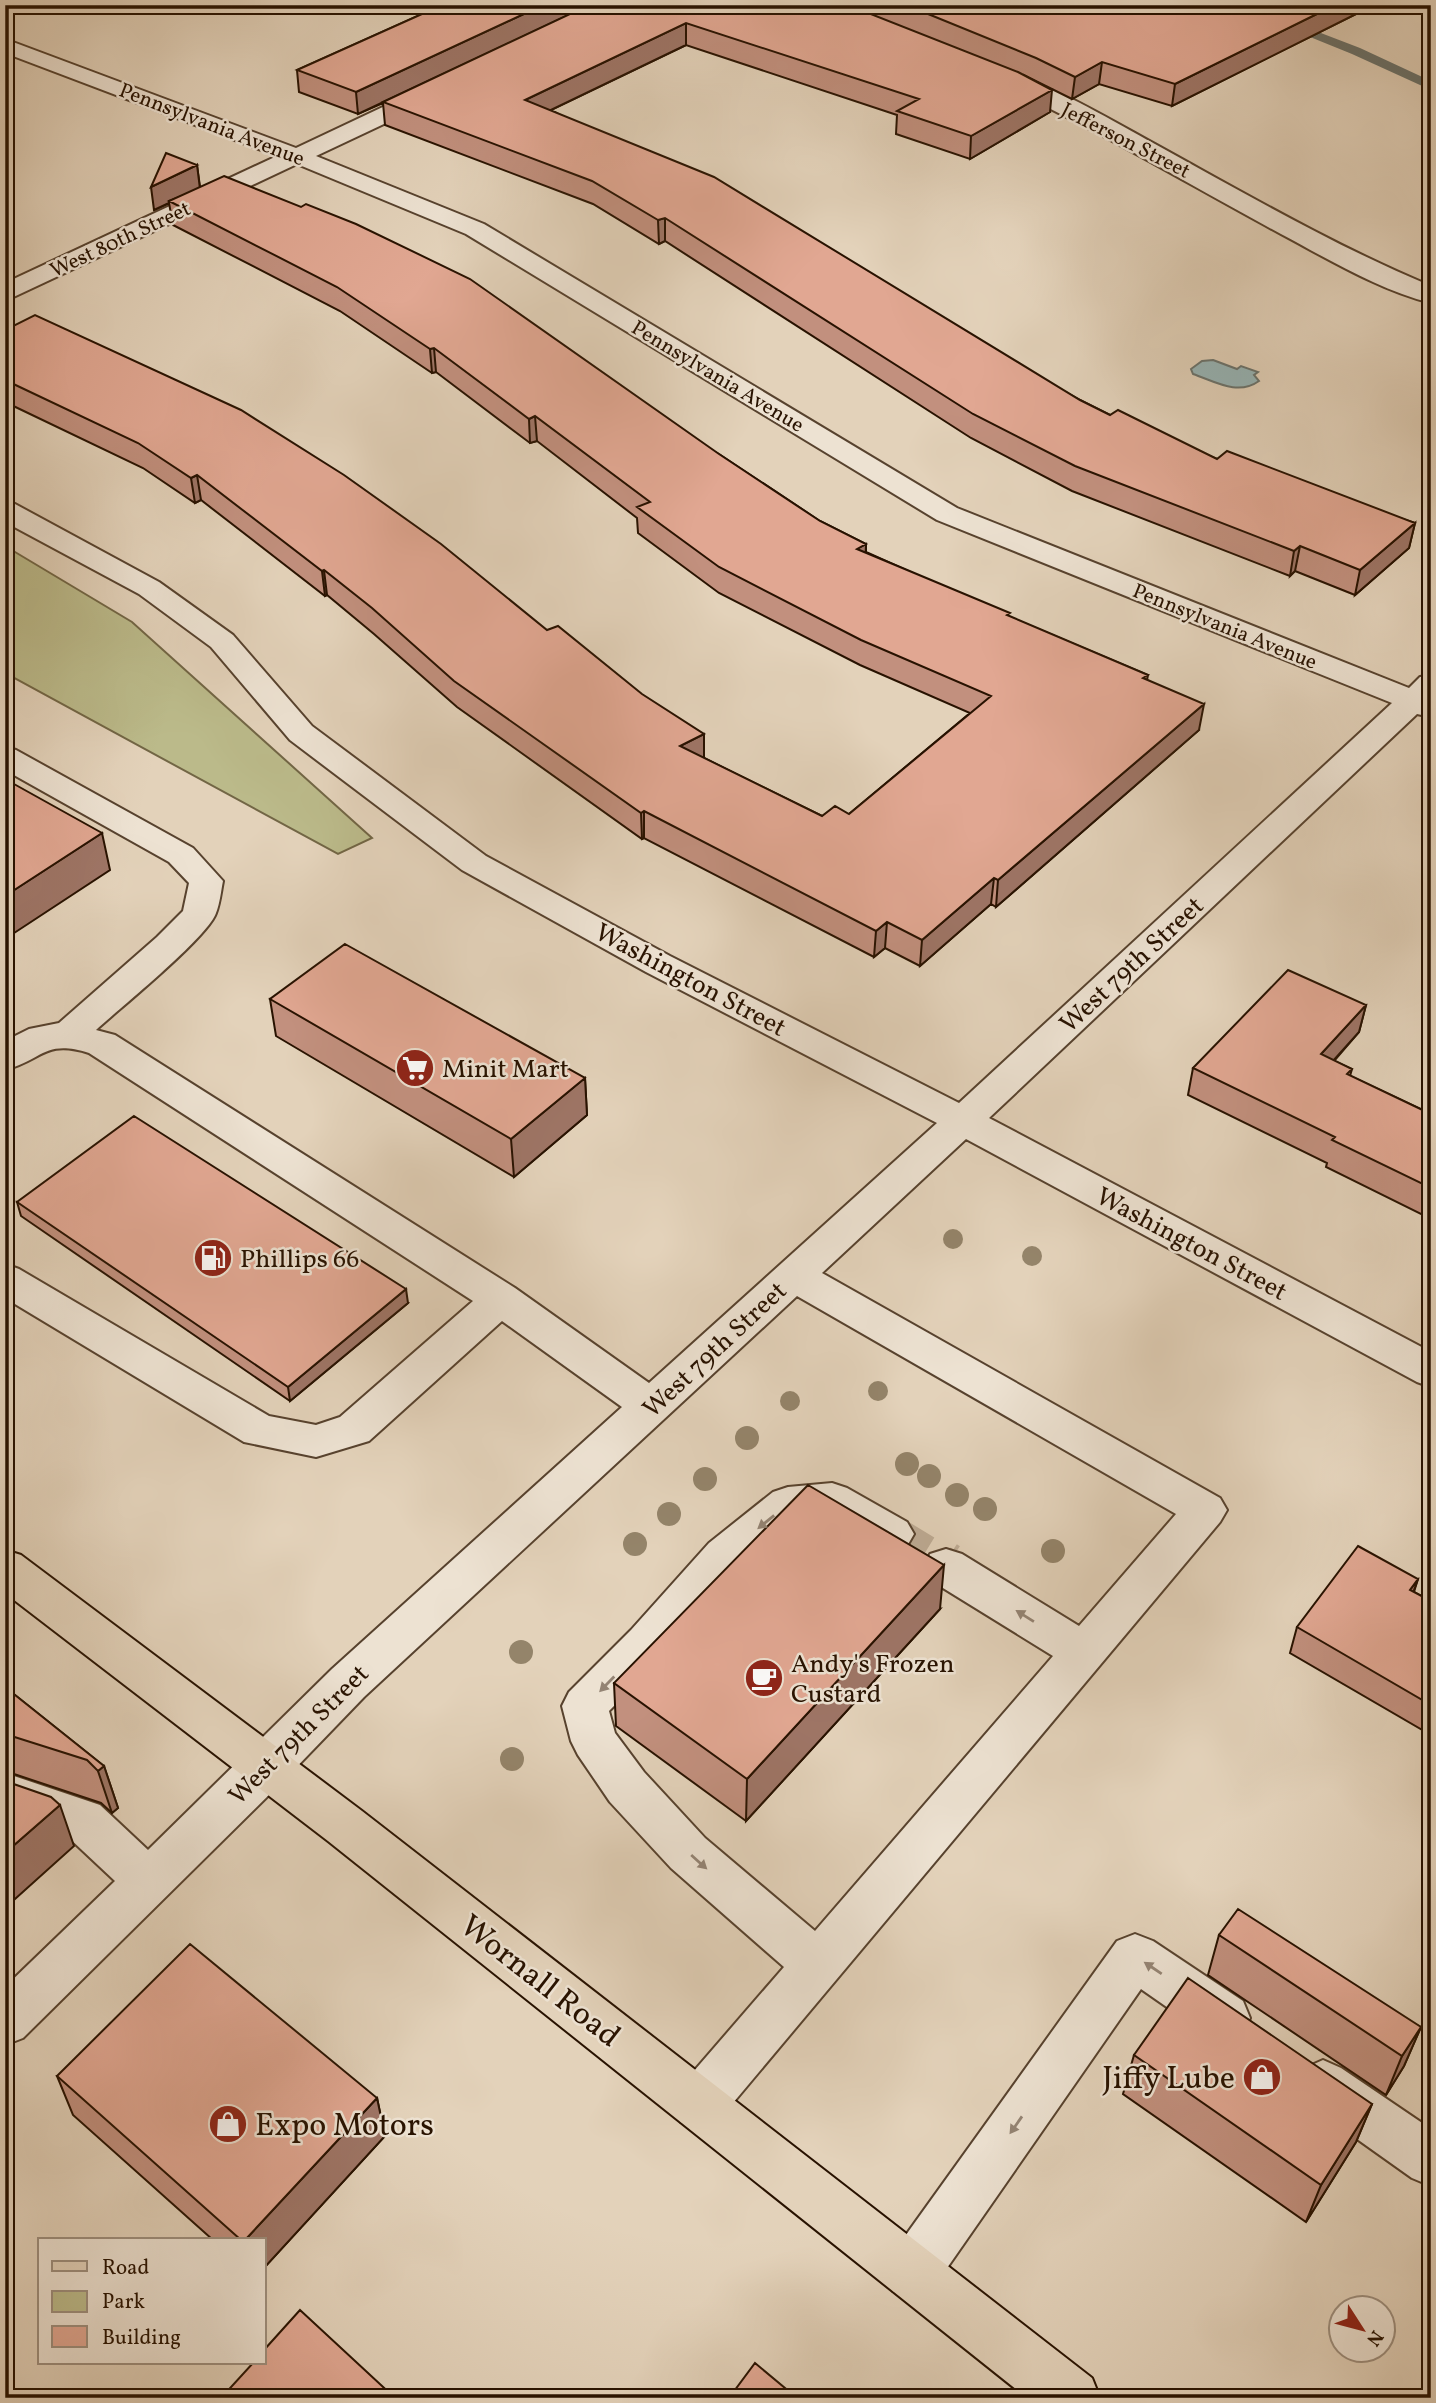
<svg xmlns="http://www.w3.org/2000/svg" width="1436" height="2403" viewBox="0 0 1436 2403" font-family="Vollkorn,serif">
<rect width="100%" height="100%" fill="#e3d2ba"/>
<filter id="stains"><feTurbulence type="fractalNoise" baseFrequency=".00286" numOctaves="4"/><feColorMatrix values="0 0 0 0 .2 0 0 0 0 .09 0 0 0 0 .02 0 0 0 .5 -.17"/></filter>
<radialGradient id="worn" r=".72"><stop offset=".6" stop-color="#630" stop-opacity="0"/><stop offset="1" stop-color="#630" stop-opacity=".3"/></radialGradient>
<path fill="#bbba8a" stroke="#726645" stroke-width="2" d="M5 546 132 622 372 838 338 854 5 673Z"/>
<path fill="#97b6b8" stroke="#6b746e" stroke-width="2" d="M1213 360 1237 369 1241 366 1258 372 1254 375 1259 381C1238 396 1216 382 1193 374L1191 369 1202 361Z"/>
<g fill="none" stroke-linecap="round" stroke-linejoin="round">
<path fill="#6b746e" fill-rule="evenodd" d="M1231 5H1248L1360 48 1431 81V90L1352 54Z"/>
<path stroke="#beac95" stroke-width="38" stroke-dasharray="38 19" stroke-linecap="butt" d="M892 1534 946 1567"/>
<path stroke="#beac95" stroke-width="50" stroke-dasharray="50 24" stroke-linecap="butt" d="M943 1565 946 1567"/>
<g stroke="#57422e" stroke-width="4">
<path id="minor" d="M5 39 296 148 423 88H439L442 93 439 98 316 156 484 224 957 508 1409 688 1420 677 1431 675V717L1417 714 989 1118 1431 1352V1387L1417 1382 966 1139 822 1273 1220 1498 1227 1510 1220 1522 717 2122 699 2129 681 2122 673 2104 681 2086 784 1967 671 1868 610 1802 578 1755 571 1741 562 1706 569 1692 631 1630 709 1543 773 1492 788 1487 832 1483 847 1488 907 1522 914 1534 907 1546 892 1552 877 1546 827 1518 798 1520 739 1569 663 1656 609 1711 615 1733 644 1772 705 1838 815 1931 1053 1656 930 1580 924 1567 930 1554 946 1549 962 1554 1079 1626 1176 1514 797 1296 364 1697 284 1780 23 2038 5 2045V1987L115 1881 67 1836 5 1815V1777L11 1775 100 1805 148 1850 332 1669 622 1407 502 1321 369 1441 316 1457 244 1442 5 1298V1264L19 1269 269 1416 316 1425 340 1417 473 1301 89 1053C44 1039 43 1060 5 1070V1041L29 1029 59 1023 157 937 183 911 189 883 169 862 5 770V747L16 750 193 848 223 881C221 891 220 903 216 913 208 937 120 1008 96 1030L115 1035 515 1288 649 1383 937 1123 646 972 462 870 290 740 211 647 139 594 5 522V502L15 504 159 582 233 635 312 726 486 856 670 956 959 1103 1392 703 937 520 466 234 297 164 5 301V283L277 156 5 53Z
M1006 72C1051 84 1113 121 1155 144 1246 194 1335 246 1431 286V303C1379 290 1328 259 1281 234 1186 183 1096 128 998 84L995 79 998 74Z
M1135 1934 1153 1941 1243 2001 1250 2018 1243 2035 1225 2042 1207 2035 1141 1989 931 2291 912 2299 893 2291 885 2272 893 2253 1117 1941Z
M1323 2060 1341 2068 1431 2129V2186L1412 2178 1305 2102 1297 2085 1305 2068Z"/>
</g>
<g stroke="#281200" stroke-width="4">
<path id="major" d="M5 1550 21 1555 362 1811 1092 2378 1100 2398H1027L328 1841 5 1593Z"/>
</g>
<use href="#minor" fill="#ede2d2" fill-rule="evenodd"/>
<use href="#major" fill="#e3d2ba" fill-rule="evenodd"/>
</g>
<g fill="#94846a">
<circle cx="953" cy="1239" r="10"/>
<circle cx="1032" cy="1256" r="10"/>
<circle cx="878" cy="1391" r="10"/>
<circle cx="790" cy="1401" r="10"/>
<circle cx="747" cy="1438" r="12"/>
<circle cx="907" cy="1464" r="12"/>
<circle cx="929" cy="1476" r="12"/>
<circle cx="705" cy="1479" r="12"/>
<circle cx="957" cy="1495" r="12"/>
<circle cx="985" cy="1509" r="12"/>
<circle cx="669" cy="1514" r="12"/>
<circle cx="635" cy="1544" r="12"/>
<circle cx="1053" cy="1551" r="12"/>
<circle cx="521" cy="1652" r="12"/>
<circle cx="512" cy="1759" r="12"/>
</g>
<path fill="#c2907e" stroke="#281200" stroke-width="2" d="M442 5H1374L1172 106 1099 84 1072 99 1026 76 1050 112 970 159 896 134 897 115 686 45 551 110 1080 400 1110 415 1217 459 1415 523 1409 548 1355 595 1295 571 1290 576 1072 491 971 438 665 241 659 244 593 204 385 125 383 103 358 114 299 92 297 70Z
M197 165 200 187 719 454 820 521 866 544V552L1010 617 1148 675 1147 680 1199 730 996 907 991 904 920 966 885 948 874 957 644 838 642 839 457 707 374 634 327 595 325 596 201 500 195 503 143 468 5 402V330L704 758 822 816 849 814 970 713 860 665 719 593 638 533 637 518 537 441 530 443 436 372 432 373 340 311 173 225 169 203 154 210Z
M270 999 585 1078 587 1115 514 1177 276 1036Z
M1366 1005 1359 1032 1334 1061 1352 1069 1350 1076 1431 1114V1219L1326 1167 1327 1163 1188 1095 1193 1068Z
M17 1202 408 1303 290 1401 21 1216Z
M1418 1579 1414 1592 1431 1601V1735L1290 1653 1297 1627Z
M940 1609 746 1821 616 1726 614 1683Z
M5 1687 104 1766 118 1808 112 1813 101 1803 5 1771Z
M1219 1935 1421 2027 1404 2066 1386 2095 1208 1975Z
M1134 2055 1372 2104 1356 2142 1306 2222 1123 2094Z
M57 2076 377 2098 385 2136 264 2268V2240H213L73 2115Z"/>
<path fill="#9e7566" stroke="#281200" stroke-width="2" d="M543 5H590L358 114 356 92Z
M1335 5H1374L1172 106 1175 84Z
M686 23V45L526 122 525 100Z
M1102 62 1099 84 1072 99 1075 77Z
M1052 90 1050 112 970 159 971 136Z
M197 165 200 189 169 201V203L154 210 151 187Z
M665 218V241L659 244 658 220Z
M434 348 436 372 432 373 430 349Z
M535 416 537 441 530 443 529 419Z
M197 475 201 500 195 503 191 478Z
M1415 523 1409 548 1355 595 1360 570Z
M866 544 865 569 857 549Z
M1300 546 1295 571 1290 576 1294 551Z
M324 570 327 595 325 596 322 571Z
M1204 704 1199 730 996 907 998 880Z
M704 734V760L680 746Z
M644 811V838L642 839 641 813Z
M102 833 110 870 5 939V896Z
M994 878 991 904 920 966 922 940Z
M887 922 885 948 874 957 876 931Z
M1366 1005 1359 1032 1315 1081 1321 1054Z
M585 1078 587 1115 514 1177 511 1139Z
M406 1289 408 1303 290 1401 288 1387Z
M944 1565 940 1609 746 1821 747 1779Z
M1418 1579 1409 1604 1410 1590Z
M104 1766 118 1808 112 1813 98 1771Z
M60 1805 74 1846 5 1908V1853Z
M1421 2027 1404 2066 1386 2095 1402 2056Z
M377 2098 385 2136 264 2268V2240H245Z
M1372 2104 1356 2142 1306 2222 1321 2185Z"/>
<path fill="#e1a792" stroke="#281200" stroke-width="2" d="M442 5H543L356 92 297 70Z
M589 5H848L1018 72 1052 90 971 136 897 111 919 99 686 23 525 100 714 177 1080 400 1110 415 1118 410 1217 459 1227 451 1415 523 1360 570 1300 546 1294 551 1075 466 973 414 665 218 658 220 592 181 383 102Z
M906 5H1335L1175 84 1102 62 1075 77 1036 58Z
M166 153 197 165 151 187Z
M224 176 301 207 306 204 356 224 470 279 719 454 820 521 866 544 857 549 1010 613 1007 615 1148 675 1143 678 1204 704 998 880 994 878 922 940 887 922 876 931 644 811 641 813 454 681 372 608 324 570 322 571 197 475 191 478 138 443 5 380V330L35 315 241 410 344 475 441 544 547 630 558 626 642 694 704 734 680 746 822 816 835 806 849 814 991 696 861 640 719 567 637 507 650 502 535 416 529 419 434 348 430 349 337 287 169 201Z
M5 779 102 833 5 896Z
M345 944 585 1078 511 1139 270 999Z
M1288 970 1366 1005 1321 1054 1352 1069 1347 1074 1431 1114V1188L1332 1140 1335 1137 1193 1068Z
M134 1116 406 1289 288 1387 17 1202Z
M808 1485 944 1565 747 1779 614 1683Z
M1358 1546 1418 1579 1410 1590 1431 1601V1705L1297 1627Z
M5 1687 104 1766 98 1771 87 1760 5 1734Z
M5 1781 51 1797 60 1805 5 1853Z
M1238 1909 1421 2027 1402 2056 1219 1935Z
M190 1944 377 2098 245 2240H241L57 2076Z
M1188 1978 1372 2104 1321 2185 1134 2055Z
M300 2310 395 2398H221L253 2363H264V2350Z
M755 2363 797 2398H729Z"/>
<defs><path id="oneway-solid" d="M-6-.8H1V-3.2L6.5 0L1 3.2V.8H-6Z" transform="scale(1.75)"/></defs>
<g fill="#948474">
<use href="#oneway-solid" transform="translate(766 1522) rotate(141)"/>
<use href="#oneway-solid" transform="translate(1025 1616) rotate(-148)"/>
<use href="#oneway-solid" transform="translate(607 1684) rotate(134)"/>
<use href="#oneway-solid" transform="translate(699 1862) rotate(42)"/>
<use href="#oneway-solid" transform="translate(1153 1968) rotate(-146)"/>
<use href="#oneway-solid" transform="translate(1016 2125) rotate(125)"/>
</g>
<defs>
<g id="supermarket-disc" transform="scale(2.0125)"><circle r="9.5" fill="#8f2418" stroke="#ede2d2"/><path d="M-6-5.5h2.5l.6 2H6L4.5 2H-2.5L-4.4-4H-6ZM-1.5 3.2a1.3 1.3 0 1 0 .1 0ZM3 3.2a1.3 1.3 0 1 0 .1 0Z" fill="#fff"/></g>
<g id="fuel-disc" transform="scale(2.0125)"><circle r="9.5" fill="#8f2418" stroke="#ede2d2"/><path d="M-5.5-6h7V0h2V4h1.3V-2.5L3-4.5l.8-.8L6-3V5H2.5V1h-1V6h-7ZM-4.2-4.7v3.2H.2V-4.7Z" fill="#fff"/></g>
<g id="cafe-disc" transform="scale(2.0125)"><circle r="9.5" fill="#8f2418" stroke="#ede2d2"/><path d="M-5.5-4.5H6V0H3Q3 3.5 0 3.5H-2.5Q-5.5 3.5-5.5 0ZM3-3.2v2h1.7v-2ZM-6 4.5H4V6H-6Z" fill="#fff"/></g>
<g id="shop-disc" transform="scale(2.0125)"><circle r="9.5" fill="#8f2418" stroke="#ede2d2"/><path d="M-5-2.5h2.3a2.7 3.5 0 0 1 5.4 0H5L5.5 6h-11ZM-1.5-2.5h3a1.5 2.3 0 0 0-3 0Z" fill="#fff"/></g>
</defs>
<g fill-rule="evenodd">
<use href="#supermarket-disc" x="415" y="1068"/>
<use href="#fuel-disc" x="213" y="1258"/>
<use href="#cafe-disc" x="764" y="1678"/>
<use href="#shop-disc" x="1262" y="2077"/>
<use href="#shop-disc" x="228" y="2124"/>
</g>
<g text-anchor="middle" stroke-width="5" stroke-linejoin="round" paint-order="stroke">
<g font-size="21" fill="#281200" stroke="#ede2d2">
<text transform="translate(212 124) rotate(21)" y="7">Pennsylvania Avenue</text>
<text transform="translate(1126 140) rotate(27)" y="7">Jefferson Street</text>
<text transform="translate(120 239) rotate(-25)" y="7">West 80th Street</text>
<text transform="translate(718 376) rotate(31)" y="7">Pennsylvania Avenue</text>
<text transform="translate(1225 626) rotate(22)" y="7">Pennsylvania Avenue</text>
</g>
<g font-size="26" fill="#281200" stroke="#ede2d2">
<text transform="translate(1131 964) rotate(-43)" y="9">West 79th Street</text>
<text transform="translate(691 979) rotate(28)" y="9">Washington Street</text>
<text transform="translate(1192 1243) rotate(28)" y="9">Washington Street</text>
<text transform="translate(714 1349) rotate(-43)" y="9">West 79th Street</text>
<text transform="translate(298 1734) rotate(-45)" y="9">West 79th Street</text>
</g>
<g font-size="26" fill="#281200" stroke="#ede2d2" text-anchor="start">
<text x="442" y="1077">Minit Mart</text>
<text x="240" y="1267">Phillips 66</text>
<text x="791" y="1672">Andy's Frozen<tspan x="791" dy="30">Custard</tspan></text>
</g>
<g font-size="32" fill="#281200" stroke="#ede2d2">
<text transform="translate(541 1980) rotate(38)" y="11">Wornall Road</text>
</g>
<g font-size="32" fill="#281200" stroke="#ede2d2" text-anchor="end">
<text x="1235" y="2088">Jiffy Lube</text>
<text x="255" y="2135" text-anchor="start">Expo Motors</text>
</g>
</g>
<rect width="1436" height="2403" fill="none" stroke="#e3d2ba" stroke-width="28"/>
<rect x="7" y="7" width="1422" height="2389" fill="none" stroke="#281200" stroke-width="3.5"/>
<rect x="14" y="14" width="1408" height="2375" fill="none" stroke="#281200" stroke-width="2"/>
<rect x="38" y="2238" width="228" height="126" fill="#ede2d2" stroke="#9e8f7e" stroke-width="2"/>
<rect x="52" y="2261" width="35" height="10" fill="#e3d2ba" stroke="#9e8f7e" stroke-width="2"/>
<text x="102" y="2274" font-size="21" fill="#281200">Road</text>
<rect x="52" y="2291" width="35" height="21" fill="#bbba8a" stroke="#9e8f7e" stroke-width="2"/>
<text x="102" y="2308" font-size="21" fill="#281200">Park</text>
<rect x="52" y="2326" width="35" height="21" fill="#e1a792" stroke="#9e8f7e" stroke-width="2"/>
<text x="102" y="2344" font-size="21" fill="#281200">Building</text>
<g transform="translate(1362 2329) rotate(126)"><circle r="33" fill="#ede2d2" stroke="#9e8f7e" stroke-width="2"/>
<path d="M0-5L12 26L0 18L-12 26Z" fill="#8f2418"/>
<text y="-10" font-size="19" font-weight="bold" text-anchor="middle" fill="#281200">N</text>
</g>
<rect width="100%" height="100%" filter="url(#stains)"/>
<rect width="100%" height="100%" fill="url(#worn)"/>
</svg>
